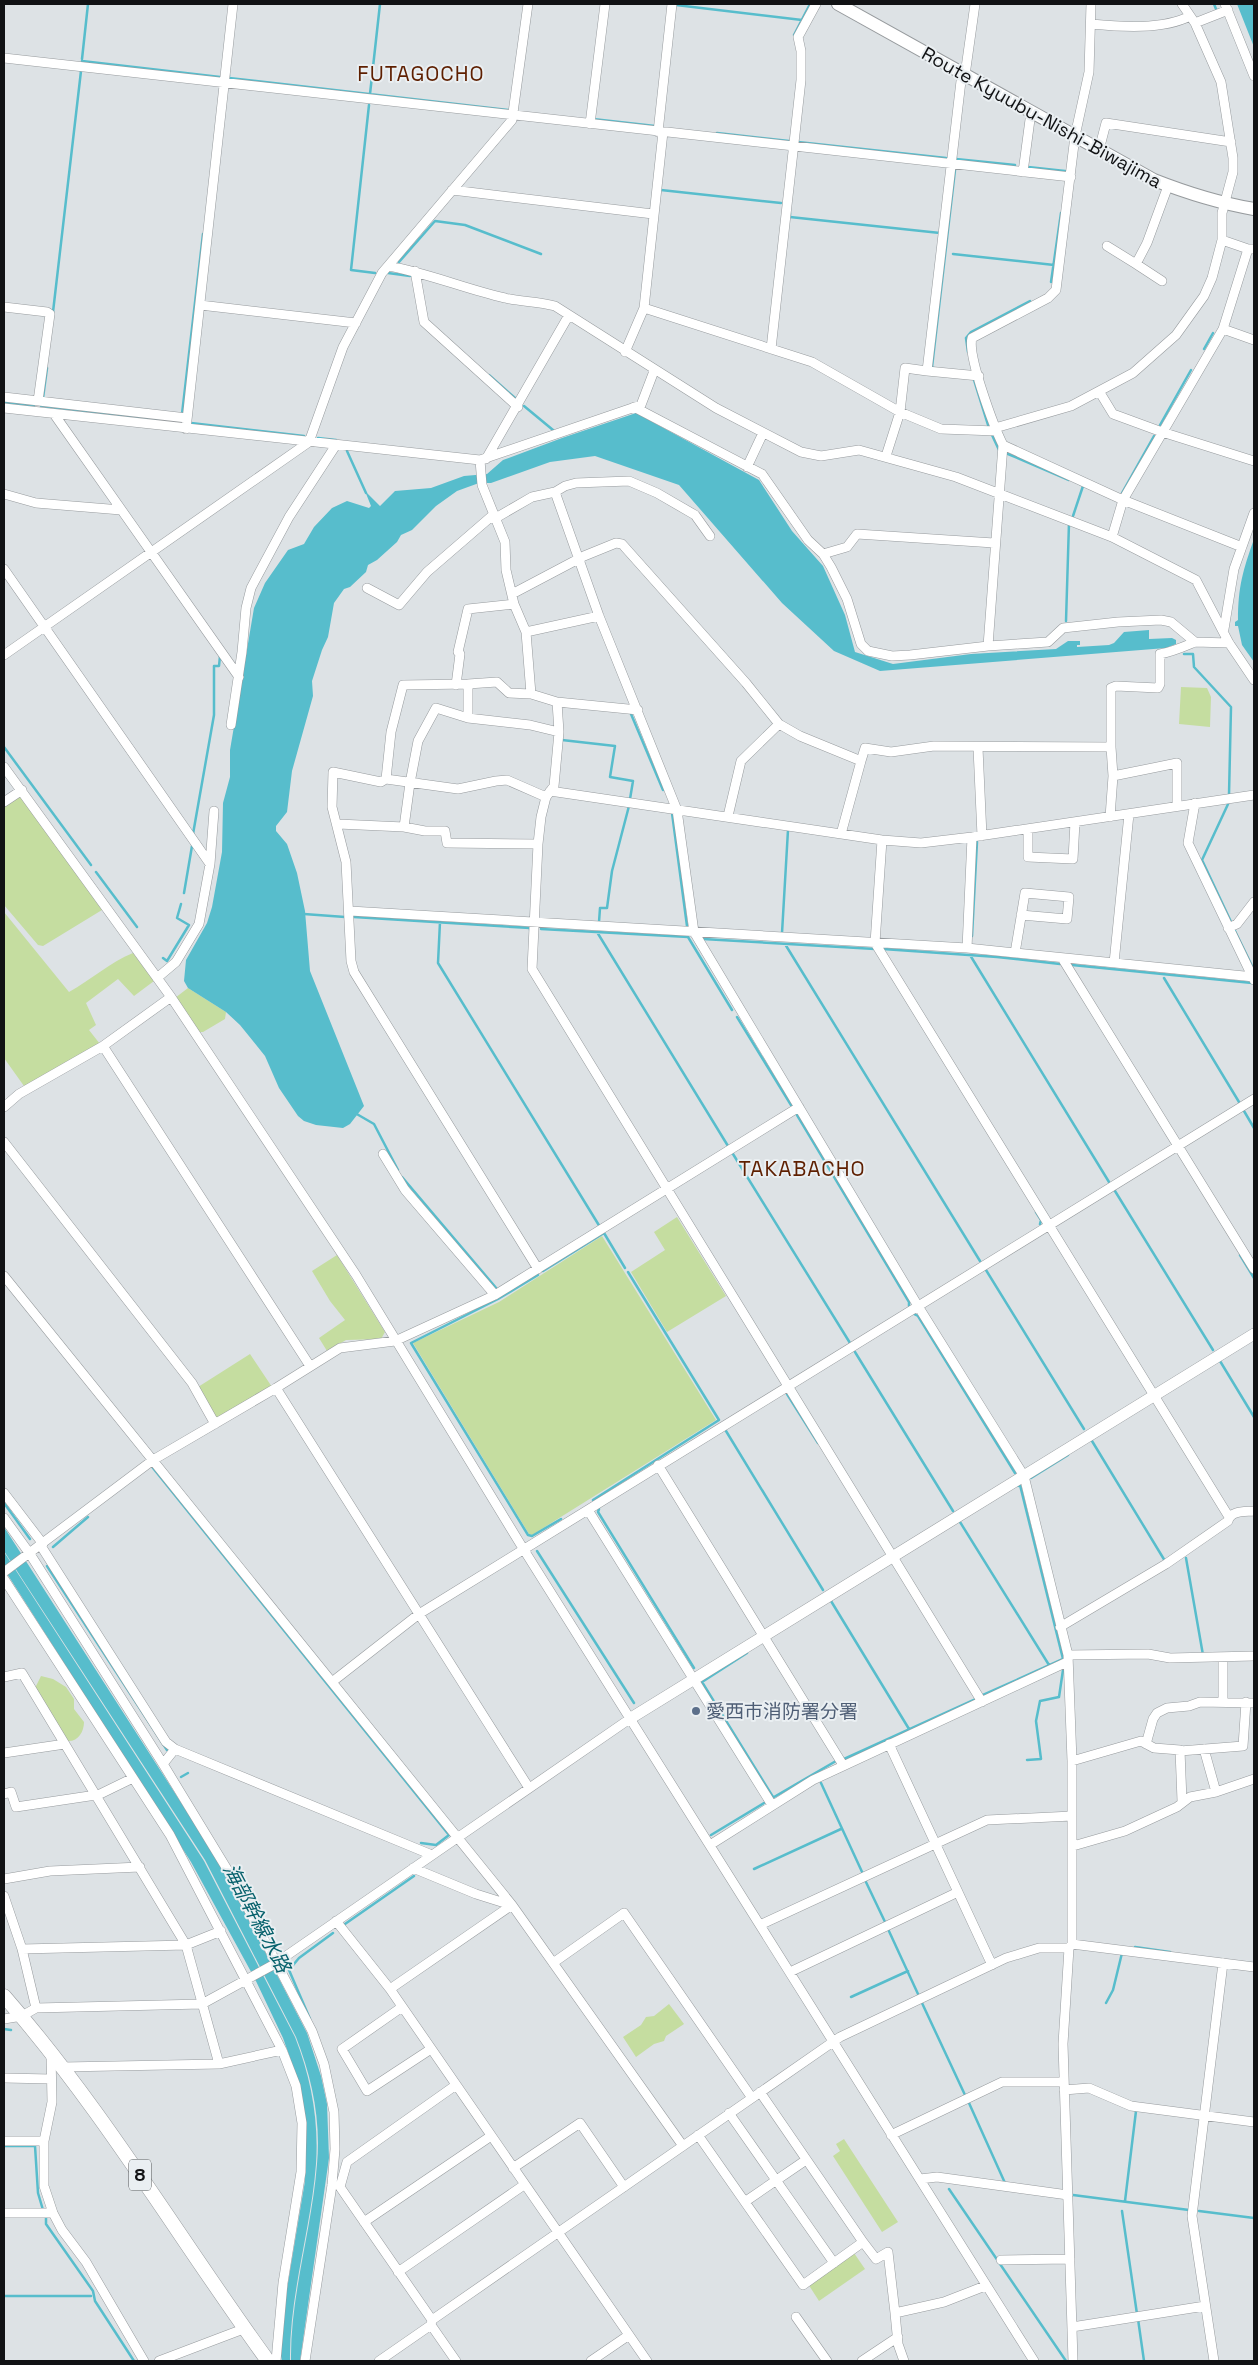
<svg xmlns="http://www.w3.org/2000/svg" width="1258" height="2365" viewBox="0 0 1258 2365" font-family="'Space Grotesk','Noto Sans JP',sans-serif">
<rect width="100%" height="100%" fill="#dde2e5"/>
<path fill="#c5dda0" d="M1181 687 1207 688 1211 697 1210 727 1179 724Z
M17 796 22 797 102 910 43 946 38 945 4 905V805Z
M4 912 69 992C91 980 110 962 133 953L154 981 134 996 118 979 86 1003 96 1025 89 1030 100 1044 24 1086 4 1058Z
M188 988 226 1012 225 1019 203 1032H199L175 998Z
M677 1217 726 1296 667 1332 631 1272 665 1250 654 1232Z
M602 1236 716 1420 532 1535 529 1534 413 1343 499 1302Z
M337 1255 385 1332 381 1339 346 1340 327 1351 319 1338 345 1320 330 1301 312 1271Z
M250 1354 272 1387 221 1417H215L198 1387Z
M41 1676 53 1679 66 1687 74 1699V1709L84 1722C84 1732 78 1742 67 1741L35 1688Z
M669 2004 684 2024 666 2036 664 2041 654 2044 636 2057 623 2037 641 2025 646 2017 654 2016Z
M844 2139 898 2222 882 2232 833 2156 840 2151 836 2144Z
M854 2253 865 2269 819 2301 810 2287V2283Z"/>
<path fill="#57bdcc" d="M1237 4H1254V47Z
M636 413 759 480 792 531 823 566 845 615 855 652 893 664 971 654 1056 649 1068 641H1080V645H1077V647L1109 645 1114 643 1124 632 1149 630V639L1172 638 1176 640V644L1166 648 880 671 834 651 782 603 679 485 595 456 550 462 491 483H479L457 491 436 506 412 530 401 535 397 542 377 560 368 565 366 572 350 587 344 589 334 603 328 637 322 650 312 681 313 696 292 771 287 812 276 826V831L287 844 297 873 305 911 310 971 364 1106 350 1124 343 1128 316 1125 304 1121 298 1116 279 1088 265 1056 240 1025 226 1012 188 988 184 981 186 960 207 923 212 907 222 852 223 803 230 777V750L254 608 265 583 288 550 304 544 314 527 332 508 347 501 369 508 371 506 365 491 380 506 395 491 431 488 464 476 487 474 503 460 562 438Z
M1254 539V662L1242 645 1238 626H1235V622L1238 620C1238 587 1243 570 1254 539Z
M4 1527 216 1857 307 2033 321 2076 327 2104 329 2158 300 2361H291C290 2295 312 2230 317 2164 321 2120 312 2078 296 2037L205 1860 4 1551Z
M4 1552 204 1861 295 2037C311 2078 319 2120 316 2164 311 2230 289 2295 290 2361H282L281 2356 283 2313 305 2181 306 2121 299 2083 283 2038 255 1979 191 1862 4 1569Z"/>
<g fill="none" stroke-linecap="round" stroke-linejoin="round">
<path stroke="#57bdcc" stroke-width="2.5" d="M1214 4 1216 9
M676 5 802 20
M794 35 810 4
M82 59 88 4
M82 61 220 77
M229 75V78L508 110
M370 94 380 4
M369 105 351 270 375 273
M593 119 655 126
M717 133 789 141
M798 142 946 158
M956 157V159L1015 165
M1028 167 1065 171
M661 190 781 203
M790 213V217L940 233
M953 254 1054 265
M399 262 435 221 465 225 541 254
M388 273 410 276
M1051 282 1061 213
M53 312 81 71
M1204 349 1213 333
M968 352 966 338 971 332 1030 301
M934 368 932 367 955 170
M489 375 515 398
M974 380 988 425
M43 398 47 368
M4 402 34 406
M41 406 181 422 182 420
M524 406 553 430
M182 414 203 234
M191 423 304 436
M1160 425 1191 370
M992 435 999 450
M318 438 336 440
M347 451 366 493
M1008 454 1069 480
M1122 493 1154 436
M1073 516 1083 486 1081 485
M1066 621 1069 523
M1184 654H1193L1194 667 1231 707 1229 795
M631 714 663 790
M562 740 615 746 610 777 633 781 630 799
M4 747 91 865
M1229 802 1202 860 1232 924
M672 813 687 926
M193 834 214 715V666H219L220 656
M96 872 137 927
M184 893 192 846
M304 914 345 917
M354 917 530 928V930
M440 922 438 963 600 1227
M599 922 600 908H607L612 871 629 806
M541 929 688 937 732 1010
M1234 929 1254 970
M597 932 728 1146
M782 933 788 830
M972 936 977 842
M703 939 875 949
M785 944 980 1261
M883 949 997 957 1060 964
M970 955 1109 1182
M163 958 167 961 189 925 177 918 181 904
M1072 965 1252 983
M1164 978 1239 1102
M737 1017 791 1105
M1244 1111 1254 1128
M355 1113 374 1124 398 1170
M797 1115 909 1302V1306
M733 1154 850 1343
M402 1177 497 1289
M1115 1191 1213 1350
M1036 1212 1041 1220 1040 1224
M1240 1255 1254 1278
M986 1270 1084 1429
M543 1271 604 1233 625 1268
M538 1275 498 1299 411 1343 528 1535 532 1536 561 1519
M914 1314 918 1316 1015 1473
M855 1352 953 1511
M1220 1361 1254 1417
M787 1394 818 1443
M726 1431 823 1590
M1092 1441 1165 1561
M153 1468 449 1835 436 1845 421 1843
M1031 1478 1068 1455
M593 1500 719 1420 628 1272
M4 1503 30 1539
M599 1509 598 1512 694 1668
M960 1522 1049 1665
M53 1547 88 1517
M537 1551 634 1703
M1186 1558 1203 1655
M47 1566 167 1750
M831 1601 909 1729
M747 1653 702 1682 773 1797
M983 1695 1063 1659 1020 1485 1018 1486
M844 1759 976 1699
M1027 1760 1041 1759 1036 1721 1040 1701 1059 1697 1063 1670
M181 1777 188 1773
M821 1783 863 1874
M774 1797 836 1761
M711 1835 764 1803
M754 1869 841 1829
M865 1880 886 1924
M345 1924 414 1876
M888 1929 918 1994
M1135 1947 1170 1952
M851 1997 908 1971
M922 2003 965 2095
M1106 2003 1113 1990 1122 1953
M310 2019 289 1970 299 1958 333 1933
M4 2029 11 2030
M969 2103 1005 2183
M4 2146H35L38 2193 43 2210
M949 2189 1066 2361
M1073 2195 1189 2210
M1125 2201 1136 2111
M1122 2211 1137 2314
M1199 2211 1254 2218
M46 2215V2224L93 2291 95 2301 134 2361
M4 2296H91
M1138 2319 1144 2361"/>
<g stroke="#979b9e" stroke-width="10">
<path id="minor" d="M975 4 965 75 961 81 927 371 979 376
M1225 4 1254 76
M1195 23 1228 10
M1091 24C1121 27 1163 30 1190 16
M4 58 1071 177
M590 124 605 4
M658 132 672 4
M1099 150 1106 123 1231 142
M1023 172 1031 112
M452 190 653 214
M1222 240 1248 249
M1107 246 1136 264
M388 266C428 273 465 289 505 298 521 302 538 301 555 306L716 408 801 452 821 456 859 450 956 477 1112 537 1196 580 1229 643 1254 680
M415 271 424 322 518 407
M1162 281 1136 264 1147 243 1168 186
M200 305 356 323
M4 307 47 312 50 314 38 401
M644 308 812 362 900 412 941 429 996 431
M1223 329 1254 340
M771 349 801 80V51L798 37 816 4
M625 352 644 308 663 132
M1099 391 1113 414 1162 432 1254 461
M4 397 187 418
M634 407 762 474 808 540 823 554 831 567 847 599 861 644 868 651 892 656 910 655 988 646 1048 642 1063 628 1118 622 1161 620 1171 622 1195 642 1229 643
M4 408 480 460 641 405 654 371
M54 414 239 677
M995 428 1071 406 1133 373 1176 335 1204 296 1212 278 1222 240V213L1233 172V158L1221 82 1195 23 1182 4
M186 429 233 4
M1003 445 1123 500 1242 547
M886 456 900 412 905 368 927 371
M486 459 569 315
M480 460 482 485 505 542 506 570 514 604 526 632 531 694 557 702 559 732 554 786 546 797 541 817 538 844
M747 467 763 433
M555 492 599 616 677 810 694 932 918 1306 1024 1476 1068 1655 1072 1761V1944L1069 1948 1063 2044 1073 2361
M4 494 36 503 121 510
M494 519 532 497 555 492 565 486 576 483 629 481 657 493 695 515 710 536
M1112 537 1123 500 1223 329 1248 249H1254
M823 554 847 547 857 534 994 543
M4 569 210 864
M367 588 399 605 427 572 493 515
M512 594 584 556 616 543 622 544 746 683 779 724 800 736 861 761 865 748 891 752 934 746 1111 747 1113 776 1110 817
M1224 629 1234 569 1254 513
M526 632 599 616
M988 646 1003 445C994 427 967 355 972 338L1048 298 1056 290 1075 136 1089 72 1091 4
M4 655 309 442 343 347 382 273 512 120 528 4
M456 685 460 654 458 652 468 609 514 604
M531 694 509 693 497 682 468 684V718L530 725 559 732
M557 702 638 710
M231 725 242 652 246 608 251 588 289 517 336 445
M1111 747V688L1116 686 1158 688 1160 684V654C1172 652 1183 647 1195 642
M978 748 982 836
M4 767 171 997 356 1275 524 1550 1034 2361
M1113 776 1177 763V806
M386 779 391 732 403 685 468 684
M550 791 882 840 921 843 972 837 1254 795
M4 802 22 790
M1195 803 1188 843 1254 980
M728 816 741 761 779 724
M338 824 404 827 410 783 418 741 436 708 468 718
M404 827 425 831H445L447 843 538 844 532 969 982 1702
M1028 829V857L1073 859 1075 822
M841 834 861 761
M882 840 875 943 1229 1517
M350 911 967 948 1254 977
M1228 928 1237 924 1254 902
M967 948 972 837
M1015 953 1025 893 1069 897 1067 919 1021 915
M1062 958 1254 1269
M1114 963 1129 814
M157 978 176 962 199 924 210 864 214 811
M103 1046 310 1366
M4 1107 19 1094 103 1046 171 997
M4 1142 192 1383 215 1424
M383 1154 405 1190 495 1295
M538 1269 354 972 351 961 346 862 332 807 333 772 381 782 386 779 458 789 496 781 507 780 546 797
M4 1276 512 1905
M276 1388 529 1788
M658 1465 843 1765
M4 1493 43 1544
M588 1510 772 1805
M4 1518 30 1554 163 1764 230 1874 312 2031 324 2064 334 2112 335 2149 332 2185 305 2361
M41 1546 166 1742 175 1749
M4 1572 153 1460 276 1388 340 1348 395 1341 495 1295 799 1107
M4 1579 170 1835 282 2050 296 2086 302 2123 301 2172 283 2283 276 2361
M1060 1627 1166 1564 1228 1521C1231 1510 1245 1512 1254 1511
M1068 1655 1148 1654 1170 1658 1254 1656
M1223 1658V1701
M4 1677 22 1673 186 1945 219 2064
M332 1682 419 1614 1254 1099
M889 1744 992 1965
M1146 1744 1153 1719 1157 1713 1167 1708 1189 1706 1200 1702 1254 1703
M1204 1749 1216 1792
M1180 1751 1243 1746 1246 1702
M4 1753 65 1744
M1072 1761 1141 1741 1154 1748 1180 1750 1182 1801
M163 1764 175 1749 432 1855
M4 1794 11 1792 16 1807 96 1795
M96 1796 133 1778
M710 1845 813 1780 1067 1662
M1073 1846 1125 1831 1177 1807 1190 1797 1216 1792 1254 1779
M413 1868 476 1894 511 1905
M4 1879 50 1871 140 1867
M4 1896 22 1949 36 2008 22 2016 4 2019
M336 1921 390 1989
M760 1925 987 1820 1072 1816
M1072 1944 1254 1967
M22 1949 186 1945 221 1931
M553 1963 624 1913 752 2098
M790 1972 958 1892
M402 2007 342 2049 367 2091 431 2049
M36 2008 202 2004 273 1965 631 1718
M51 2053 52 2102 44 2141V2186L53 2213 62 2230 86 2262 144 2361
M63 2067 219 2064 282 2050
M4 2078 51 2079
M456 2085 347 2162 340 2187 432 2320 431 2325 456 2361
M1064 2090 1089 2088 1131 2106 1254 2122
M729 2113 834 2263
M698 2135 803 2285 863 2242 760 2092
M891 2135 1002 2082H1064
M4 2141H44
M513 2168 580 2123 624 2187
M920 2179 937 2177 1068 2195
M746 2201 806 2160
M4 2213H53
M364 2222 491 2136
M863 2242 876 2259 888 2252 895 2313 944 2302 985 2286
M1001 2260 1070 2259
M398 2272 524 2185
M895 2313 898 2344 904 2361
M796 2317 827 2361
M432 2320 840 2037 1006 1958 1039 1948H1069
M1072 2327 1205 2306
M159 2361 246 2328
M379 2361 431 2325
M591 2361 629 2335
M647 2361 390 1989 512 1905 683 2146
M862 2361 898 2337
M1214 2361 1192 2216 1223 1963"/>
</g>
<g stroke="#979b9e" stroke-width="12">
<path id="tertiary" d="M631 1718 1254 1334"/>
</g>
<g stroke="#979b9e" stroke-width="14">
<path id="secondary" d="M838 4 1154 180C1187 193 1219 203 1254 209"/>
</g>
<g stroke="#979b9e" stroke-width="15">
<path id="primary" d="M4 1996C103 2109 180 2240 268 2361"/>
</g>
<use href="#minor" stroke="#fff" stroke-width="9"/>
<use href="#tertiary" stroke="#fff" stroke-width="11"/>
<use href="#secondary" stroke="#fff" stroke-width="12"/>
<use href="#primary" stroke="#fff" stroke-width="14"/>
</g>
<circle fill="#5c6f8a" stroke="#eaeff2" stroke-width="2" cx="696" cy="1711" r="5"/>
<g text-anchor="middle" stroke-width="4" stroke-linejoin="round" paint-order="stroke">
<rect fill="#eaeff2" stroke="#525457" stroke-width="1" x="129" y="2159.5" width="22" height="31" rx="4"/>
<g font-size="18" font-weight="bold" fill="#111214">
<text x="140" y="2181">8</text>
</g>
<g font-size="19" fill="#111214" stroke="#eaeff2">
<text transform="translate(1042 117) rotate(29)" y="7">Route Kyuubu-Nishi-Biwajima</text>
</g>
<g font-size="19" fill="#4e5e75" stroke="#eaeff2" text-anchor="start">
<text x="706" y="1718">愛西市消防署分署</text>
</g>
<g font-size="20" font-style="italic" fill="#07616c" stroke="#eaeff2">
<text transform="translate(257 1918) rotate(62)" y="7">海部幹線水路</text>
</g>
<g font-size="21" letter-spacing="1" fill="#5e1f00" stroke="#eaeff2">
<text x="421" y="81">FUTAGOCHO</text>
<text x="802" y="1176">TAKABACHO</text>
</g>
</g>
<rect width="1258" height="2365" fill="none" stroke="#111214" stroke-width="10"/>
</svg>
